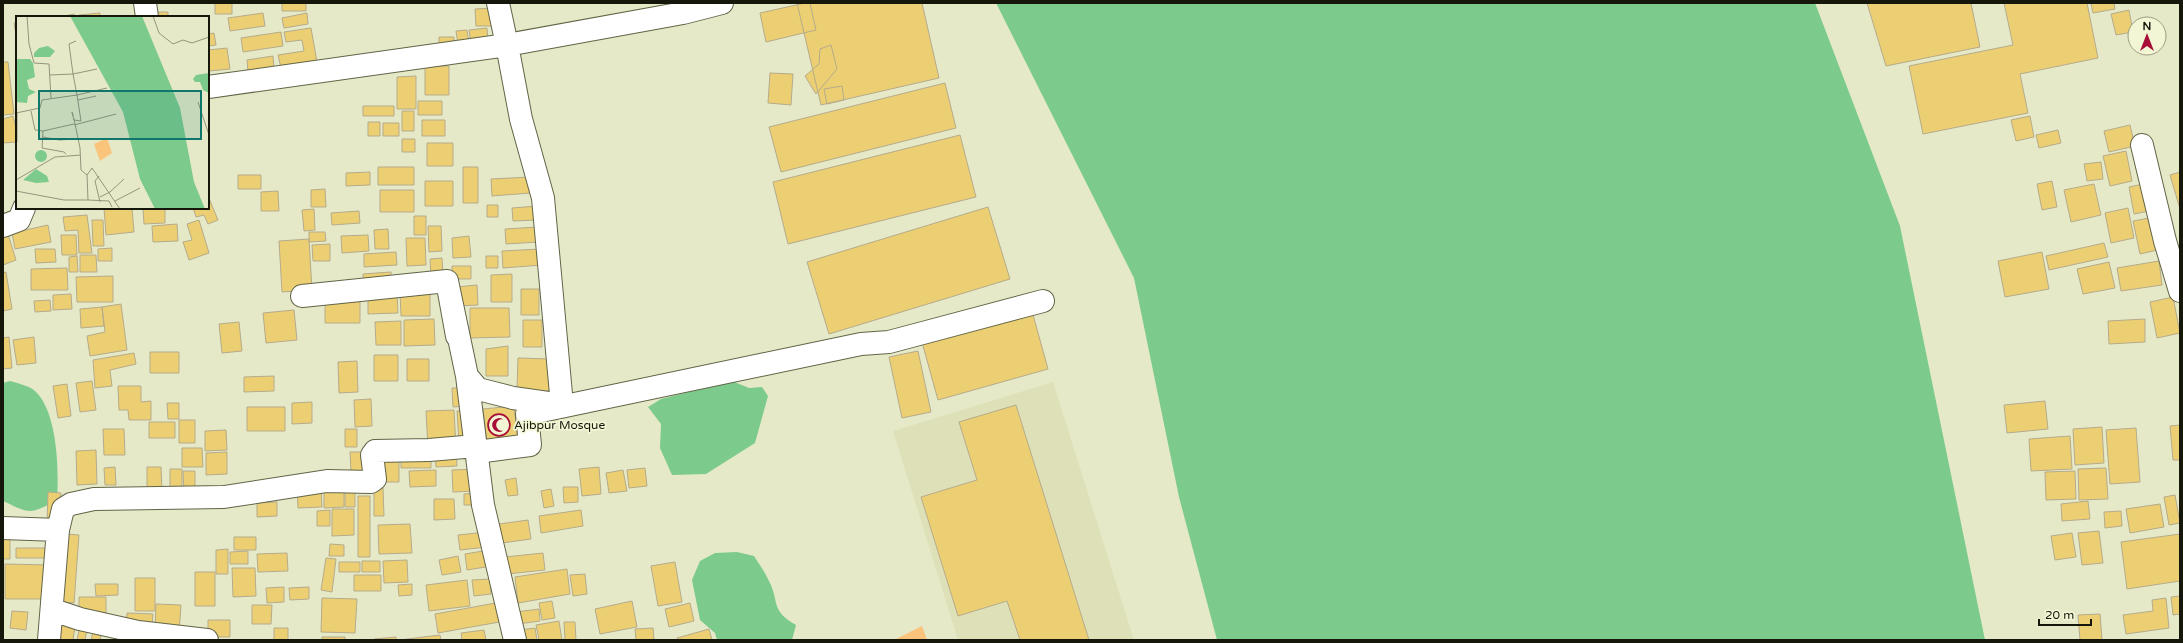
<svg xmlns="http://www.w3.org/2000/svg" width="2183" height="643" viewBox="0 0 2183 643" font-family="'Varela Round',sans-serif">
<rect width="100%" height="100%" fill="#e6e9c8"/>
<path fill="#dee1b8" d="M1053 382 1134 640H958L893 431Z"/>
<path fill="#fac47d" d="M922 626 927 640H894Z"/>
<path fill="#7ccb8d" d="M996 3H1815L1900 226 1985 640H1217L1179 497 1134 278Z
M10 381C17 383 30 386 35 391 58 412 59 472 57 500 29 515 31 514 3 501V383Z
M732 381 749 388 762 387 768 396 755 443 706 474 672 475 660 448 661 424 648 407 661 399Z
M737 552 754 556C759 564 765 572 769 581 780 603 770 610 796 625L792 640H717L715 633 700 620 692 580 700 561 715 553Z"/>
<path fill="#eccf72" stroke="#b5ab8c" d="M215 3H232V14H215Z
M282 3H306V11H282Z
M797 3H922L939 78 821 105Z
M805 3H810L816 30 766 42 760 13Z
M1867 3H1971L1980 47 1886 66Z
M2004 3H2087L2098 58 2020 74 2028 113 1923 134 1909 66 2013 45Z
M2091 3H2114L2115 9 2093 13Z
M493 8 494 26H476L475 9Z
M2129 10 2133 32 2116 35 2111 14Z
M154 12H168V17H154Z
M100 13V17H80L79 15Z
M263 13 265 26 230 31 228 18Z
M307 13 308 24 284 28 282 18Z
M74 14 75 17H60Z
M17 22V41L14 23Z
M311 28 317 62 281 68 278 55 304 51 302 40 286 42 284 32Z
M487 28 488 41 471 43 469 30Z
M467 30 469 43 458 45 456 31Z
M281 32 283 46 243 52 241 38Z
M214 33 216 45 208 46V34Z
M439 37H454V47H439Z
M831 45 837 69 816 94 805 76 819 64 820 49Z
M227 48 230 69 209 71 208 50Z
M273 56 274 69 248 72 247 60Z
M3 62H8L14 114 3 115Z
M425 66H449V95H425Z
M770 73 793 74 791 105 768 103Z
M416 76V109H397V77Z
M945 83 956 128 781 172 769 127Z
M842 86 844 100 827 104 824 89Z
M418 101H442V115H418Z
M363 106H394V116H363Z
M402 111H414V131H402Z
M13 116 17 132V142L3 143V119Z
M2030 116 2034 137 2016 141 2011 120Z
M422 120H445V136H422Z
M368 122H380V136H368Z
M383 123H399V136H383Z
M2130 125 2135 146 2109 152 2104 131Z
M2058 130 2061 143 2039 148 2036 135Z
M960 135 976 197 788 244 773 182Z
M402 139H415V152H402Z
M427 143H453V166H427Z
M2126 151 2132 181 2110 186 2103 156Z
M2101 162 2103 179 2087 181 2084 164Z
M378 167H414V185H378Z
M463 167H478V203H463Z
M370 172V185L346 186V173Z
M2180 172V209L2170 175Z
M238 175H261V189H238Z
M530 177 531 193 492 196 491 179Z
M425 181H453V206H425Z
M2052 181 2057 207 2042 210 2037 184Z
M2148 183 2154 210 2134 214 2129 187Z
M2094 184 2101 215 2071 222 2064 190Z
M325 189 326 207H311V190Z
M380 190H414V212H380Z
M278 191 279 211H261V192Z
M208 196 218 220 208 224 204 215 196 217 193 208H208Z
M487 205H498V217H487Z
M537 206 538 220 513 221 512 208Z
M988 207 1010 279 829 334 807 262Z
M104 208H132L134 232 106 235Z
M143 208H165V223L144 224Z
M2128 208 2134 238 2111 243 2105 213Z
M314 209 315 230 304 231 302 210Z
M359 211 360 223 332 225 331 213Z
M87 215 92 253H79L78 230 65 231 63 217Z
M414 216H426V235H414Z
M2155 217 2162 249 2140 254 2133 221Z
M92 220H103L104 246H93Z
M199 220 209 253 189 260 183 242 192 240 187 224Z
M177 224 178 241 153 242 152 226Z
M48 225 51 242 15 249 12 233Z
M428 226H441L442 251 429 252Z
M538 227V242L506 244 505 229Z
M388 229 389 249H375L374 230Z
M309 232H325L326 241 309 242Z
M8 234 16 260 3 265V236Z
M61 235H76L77 255H62Z
M368 235 369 251 342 253 341 236Z
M469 236 471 257 453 258 452 238Z
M406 238H425L426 265 407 266Z
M309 239 312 290 282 292 279 241Z
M2104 243 2108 257 2049 270 2046 256Z
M330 244V261H313L312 245Z
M112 248V261H98V249Z
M35 249H55L56 262 36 263Z
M541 249 542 265 503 268 502 251Z
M396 252 397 265 364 267V254Z
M2042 252 2049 289 2005 297 1998 261Z
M80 255H96L97 272H80Z
M77 256 78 272H69V257Z
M486 256H498V268H486Z
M442 258 443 276 431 277 430 259Z
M2159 261 2162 285 2121 291 2117 268Z
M2109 262 2115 288 2083 294 2077 269Z
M452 266H471V279H452Z
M67 268 68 290H31V269Z
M6 272 12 309 3 311V273Z
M391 272V284L364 285 363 274Z
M512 274V302H491V275Z
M113 276V302H77L76 277Z
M477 285 478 305 457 306 456 287Z
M521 289H539V315H521Z
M430 290V316H401L400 291Z
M397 292 398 313 368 314V293Z
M71 294 72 309 53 310V295Z
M2173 297 2180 333 2157 338 2150 302Z
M325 298H360V323H325Z
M50 300 51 311 35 312 34 301Z
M121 304 127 350 90 356 87 336 105 332 102 307Z
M1030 304 1048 369 938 400 920 335Z
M102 307 104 326 81 328 80 309Z
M470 308H509L510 337 470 338Z
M294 310 297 340 266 343 263 313Z
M434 319 435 345 404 346V320Z
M2145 319V342L2109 344 2108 321Z
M523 320H542V347H523Z
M401 321V345H376L375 322Z
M239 322 242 351 222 353 219 324Z
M9 337 12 368 3 369V338Z
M34 337 36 363 17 365 13 340Z
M508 346V376H486V349Z
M918 351 931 412 902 418 889 357Z
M150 352H179V373H150Z
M134 353 136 364 110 370 112 386 95 388 93 360Z
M374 355H398V381H374Z
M518 358 551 359 550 391 517 390Z
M407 359H429V381H407Z
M357 361 358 392 339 393 338 362Z
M274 376V391L244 392V377Z
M92 381 96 410 80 412 76 383Z
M67 384 71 416 58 418 53 386Z
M118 386H141V402L151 401V420H129L128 410H119Z
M452 388H466L467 406 453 407Z
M371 399 372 426 355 427 354 400Z
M2045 401 2048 429 2007 433 2004 405Z
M312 402V423L292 424V403Z
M167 403H179V419H168Z
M1016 405 1089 640H1020L1007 601 958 616 921 497 977 480 959 422Z
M514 406 518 440 487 443 483 409Z
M247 407H285V431H247Z
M454 410 456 447 428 448 426 411Z
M469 410 471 444H459L457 411Z
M179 420H195V443H179Z
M149 422H175V438H149Z
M2180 425V460H2173L2170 426Z
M2102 427 2104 463 2075 465 2073 429Z
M2136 428 2140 482 2110 484 2106 430Z
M103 429H124L125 455H104Z
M345 429H357V447H345Z
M226 430 227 450 205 451V431Z
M2070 436 2072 469 2031 471 2029 439Z
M182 448H202L203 467H182Z
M96 450 97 484 77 485 76 451Z
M435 450H456L457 466 436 467Z
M227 452V474L206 475V453Z
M350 452H366V471H351Z
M401 453H431V468H401Z
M383 455H399V482H384Z
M115 467 116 485H105L104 468Z
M147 467H161L162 492H147Z
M599 467 601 494 582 496 579 469Z
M645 468 647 486 629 488 627 470Z
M2106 468 2108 499 2079 500 2078 469Z
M170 469H182V492H170Z
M476 469 477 491 453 492 452 470Z
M436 470V486L410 487 409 471Z
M623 470 627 491 609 493 606 473Z
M183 471H195V493H184Z
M2075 471 2076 499 2046 500 2045 472Z
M516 478 518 495 508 496 505 480Z
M324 484H344V507L324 508Z
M321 486 322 507 298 508 297 487Z
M345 487H355V507H345Z
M563 487H578V502L564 503Z
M374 488H383L384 516H374Z
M551 489 554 506 544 508 541 491Z
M48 492 61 493 58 524 47 523Z
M479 493V505H464V494Z
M2175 495 2180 523 2169 525 2164 497Z
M358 496H370V557H358Z
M434 499H454L455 519 434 520Z
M2088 501 2090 519 2062 521 2061 504Z
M277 502V516L257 517V503Z
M2160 504 2164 527 2130 533 2126 509Z
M332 509H354V535L332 536Z
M330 510V526H317V511Z
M581 510 583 526 541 533 539 516Z
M2121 511 2122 526 2105 528 2104 512Z
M528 520 531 539 502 543 499 524Z
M410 524 412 553 379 554 378 525Z
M2099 531 2103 563 2082 565 2078 533Z
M486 532 487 547 460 550 458 535Z
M2072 533 2076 557 2055 560 2051 536Z
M66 534 79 535 74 603 61 602Z
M2180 534V581L2127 589 2121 542Z
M234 537H256V550H234Z
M3 538H10V559H3Z
M330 544 344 545V556H329Z
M16 548H50V558H16Z
M228 549V574H216V550Z
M489 550 492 566 467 570 465 554Z
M248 551V564H230V552Z
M287 553 288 571 258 572 257 554Z
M543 553 545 570 507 574 505 557Z
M458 556 461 572 442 575 439 560Z
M326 558 336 559 332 592 321 590Z
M407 560 408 582 384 583 383 561Z
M362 561H380V572H362Z
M339 562H360V572H339Z
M675 562 682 602 658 606 651 566Z
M5 564 51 565V599H5Z
M232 568H255L256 596 233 597Z
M567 569 570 594 518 603 515 577Z
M195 572H215V606H195Z
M585 574 587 594 573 596 570 575Z
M354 575H381V591H354Z
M135 578H155V611H135Z
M490 579 491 594 474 596 472 580Z
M467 580 470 606 429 611 426 585Z
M95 584H118V595L96 596Z
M412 584V595L399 596 398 585Z
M284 587V602L267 603 266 588Z
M309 587V599L290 600 289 588Z
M2180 596V614L2173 615 2171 597Z
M79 597H106V613H79Z
M322 598 357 599 355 633 321 632Z
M2166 598 2169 628 2126 634 2123 615 2153 611 2152 600Z
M552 601 555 618 542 620 539 603Z
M632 601 637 627 600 634 595 609Z
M501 602 505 621 438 633 435 614Z
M690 603 694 621 669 627 665 609Z
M156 604 181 605 179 633 155 632Z
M252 605H272L271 624H252Z
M539 609 540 621 518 624 516 612Z
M12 611 28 612 26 630 10 628Z
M127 613 153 614 152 628 126 626Z
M2100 614 2102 640H2080L2078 615Z
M62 616 76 620 73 640H59Z
M208 620H230V637H208Z
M81 621 88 624 85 640H77Z
M559 621 562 640H539L536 625Z
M564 622H575L576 640H565Z
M95 624 103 626 100 640H91Z
M274 628H288V640H274Z
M535 628 537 640H521L519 630Z
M653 628 654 640H636L635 629Z
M709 629 712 640H678L677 638Z
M484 630 486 640H462L461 633Z
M440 635 441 640H399Z
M322 637H345V640H322Z
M396 637V640H374V639Z"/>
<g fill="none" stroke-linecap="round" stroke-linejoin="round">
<g stroke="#626447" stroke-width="24">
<path id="minor" d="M145 3 147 17
M498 3 507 45 683 13 722 3
M208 87 507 45 521 119 543 198 562 405 513 398 478 389 467 376 447 281 457 336
M2142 145 2165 241 2180 291
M3 226 19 220 24 208
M302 296 447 281
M467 376 483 505 515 640
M477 452 530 445 527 414 861 344 889 342 1043 301
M3 528 58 530 49 640
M58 530 63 509 71 504 94 499 224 497 327 481 371 482 375 479 372 455 375 451 429 450 476 446
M53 610 80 619 138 632 207 640"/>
</g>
<use href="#minor" stroke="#fff" stroke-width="22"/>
</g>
<defs>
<g id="mosque-ring" transform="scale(1.15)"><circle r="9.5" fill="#f3f6d5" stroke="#a70d36" stroke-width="1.5"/><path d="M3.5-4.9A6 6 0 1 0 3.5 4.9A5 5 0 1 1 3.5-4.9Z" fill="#a70d36"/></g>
</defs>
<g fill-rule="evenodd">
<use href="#mosque-ring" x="499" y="425"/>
</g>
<g text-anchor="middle" stroke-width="3.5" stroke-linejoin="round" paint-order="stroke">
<g font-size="12" fill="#16170b" stroke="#f3f6d5" text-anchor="start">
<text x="514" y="429">Ajibpur Mosque</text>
</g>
</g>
<g transform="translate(16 16)">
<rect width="193" height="193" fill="#e6e9c8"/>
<path d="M91 122 96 137 84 145 78 128Z" fill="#fac47d"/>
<path d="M54 0H126L164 92 178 166 189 193H139L124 163 107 96ZM32 30 39 35 34 41H18V37L23 32ZM0 43H14L17 47 19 61 11 64 13 73 20 76 12 80 11 87 0 86ZM193 57V77L187 74 184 66H179L177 63 180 59ZM19 140a6 6 0 1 1 12 0a6 6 0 1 1-12 0ZM20 153 31 160 33 166 20 167 7 164Z" fill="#7ccb8d"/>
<path fill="none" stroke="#93957c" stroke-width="1" d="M11 0 13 28 18 47 33 48 35 82M137 0 143 17 157 28 167 24 176 27 193 21M81 53 57 58 61 79 91 72M34 59 57 58 53 28 60 25M62 84 80 80M182 86 193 119M15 95 19 114 27 115 26 132 48 136 50 138M0 97 24 92 26 84 61 79 65 105 58 104 56 96 57 100M1 97V126M58 103 64 132 65 154 71 159M58 109 100 98M27 115 58 108M27 121 43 124 61 123M83 160 79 165 84 186M0 164 39 141 65 139M0 175 48 184H72L71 159 76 152 104 193M84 181 94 176 108 163M72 184 93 185 96 191M99 185 124 172"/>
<path fill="#0f766e" fill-opacity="0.15" stroke="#0f766e" stroke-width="2" d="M23 75H185V123H23Z"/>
<rect width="193" height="193" fill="none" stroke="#16170b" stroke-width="2"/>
</g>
<rect width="2183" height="643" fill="none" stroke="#16170b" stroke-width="8"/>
<g transform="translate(2147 36)"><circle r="19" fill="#f3f6d5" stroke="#9b9d84"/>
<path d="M0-3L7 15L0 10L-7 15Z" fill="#a70d36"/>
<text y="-6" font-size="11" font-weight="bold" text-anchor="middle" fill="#16170b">N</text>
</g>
<path d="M2039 619v6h52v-6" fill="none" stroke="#16170b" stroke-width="2"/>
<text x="2045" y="619" font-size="12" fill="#16170b" stroke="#f3f6d5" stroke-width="3" paint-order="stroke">20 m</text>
</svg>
